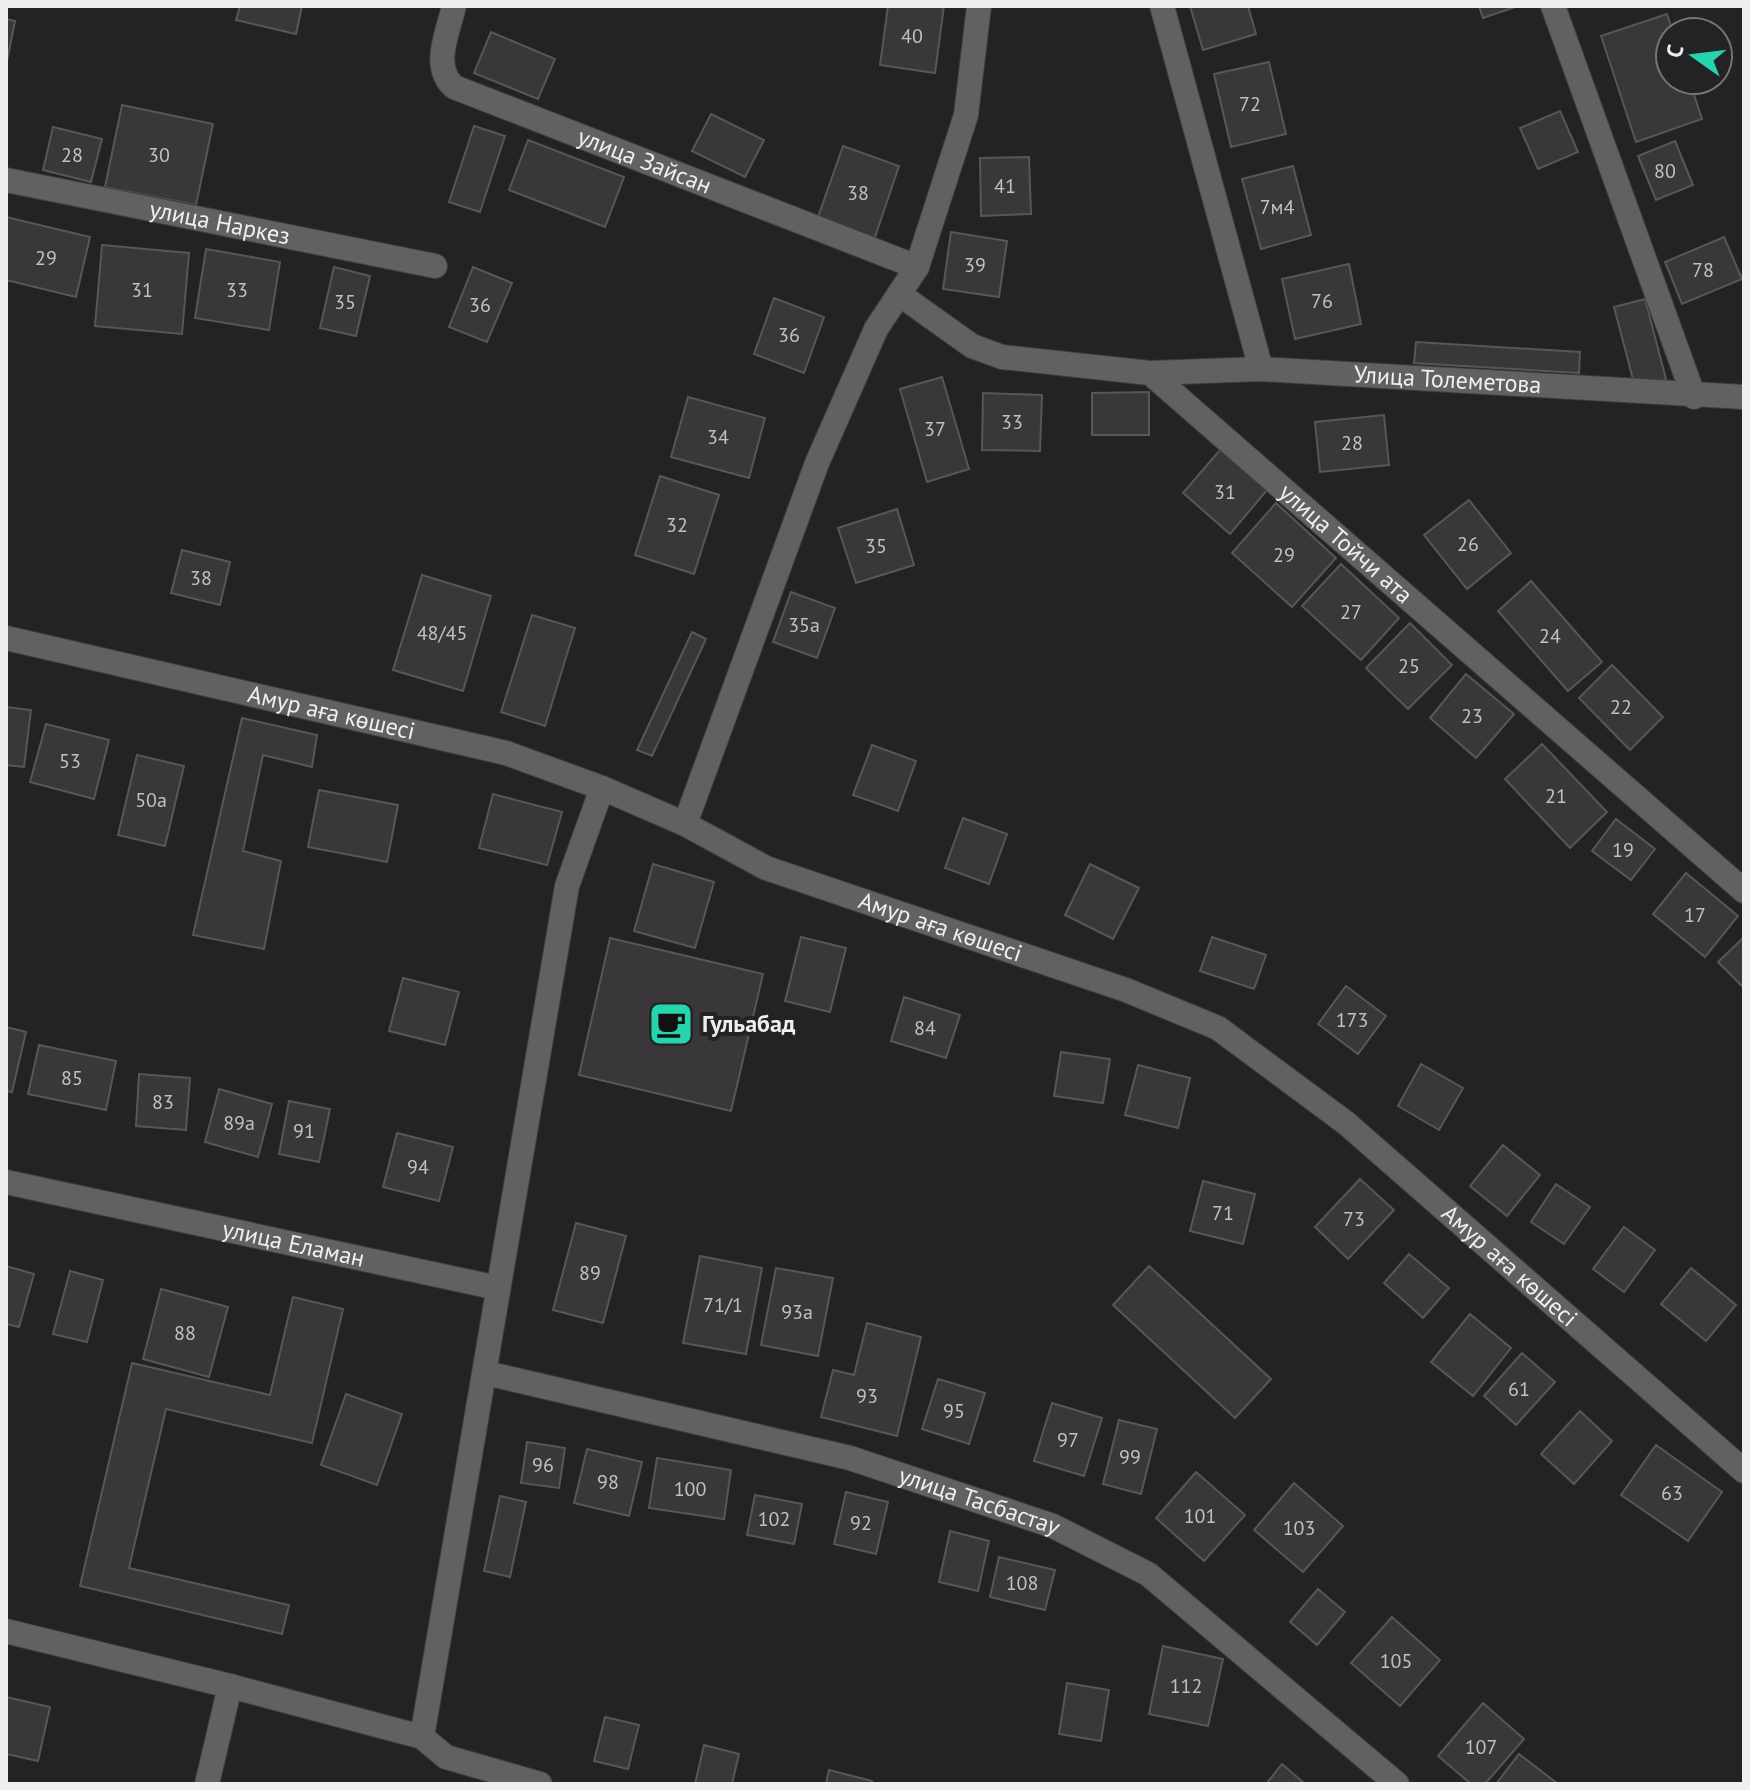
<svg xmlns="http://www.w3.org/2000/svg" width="1750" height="1790" viewBox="0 0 1750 1790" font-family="'PT Sans',sans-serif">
<rect width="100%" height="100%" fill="#232224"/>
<path fill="#393739" stroke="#585658" stroke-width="2" d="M240 6H302L296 34 236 20Z
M888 6H944L935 73 880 65Z
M1190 6H1248L1256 34 1203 50Z
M1479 6H1518L1483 18Z
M1667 14 1673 32H1670V80H1689L1702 119 1636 142 1601 36Z
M6 19 15 21 6 66Z
M491 32 555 59 538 99 474 73Z
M1269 62 1286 134 1231 147 1214 74Z
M122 105 213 124 196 205 105 187Z
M1560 111 1578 152 1538 169 1520 128Z
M711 114 764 140 745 177 692 151Z
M474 126 505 136 480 212 449 202Z
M53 127 102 139 91 182 43 170Z
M528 140 624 177 605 227 509 190Z
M1675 141 1693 185 1656 200 1638 156Z
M843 146 899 166 874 240 817 220Z
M1029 157 1031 214 981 216 980 158Z
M1293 166 1311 235 1261 249 1242 179Z
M6 217 90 237 76 297 6 280Z
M951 232 1007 241 999 297 943 289Z
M1724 237 1742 279 1682 304 1665 262Z
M102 245 189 253 182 334 95 326Z
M206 249 280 262 269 330 195 318Z
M1349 264 1361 324 1295 339 1282 279Z
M334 267 370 276 356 336 320 328Z
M473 267 512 283 487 342 449 327Z
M774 298 824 317 804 373 754 354Z
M1645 299 1666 379 1635 387 1614 307Z
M1416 342 1580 352 1579 373 1414 363Z
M942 377 969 469 927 482 900 389Z
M1149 392V435H1092V393Z
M983 393 1042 395 1040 451 982 450Z
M688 397 765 418 749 478 671 457Z
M1384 415 1389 465 1320 472 1315 422Z
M1220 450 1267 490 1230 534 1183 493Z
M660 476 719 495 694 574 635 555Z
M1469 500 1511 553 1467 589 1424 535Z
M1276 503 1336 558 1292 607 1232 553Z
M897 509 914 565 856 583 838 528Z
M182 550 230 562 220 605 171 593Z
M1341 564 1399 618 1361 660 1302 606Z
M422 575 491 596 463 691 393 670Z
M1531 581 1602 662 1568 691 1498 611Z
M791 592 835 608 817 658 773 642Z
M532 615 575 628 545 726 501 712Z
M1410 623 1452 665 1408 709 1366 668Z
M692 632 706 639 652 756 637 750Z
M1612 665 1663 717 1630 750 1579 698Z
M1466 674 1514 714 1476 758 1430 718Z
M6 707 31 710 24 767 6 765Z
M242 718 317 735 312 767 263 755 243 851 281 861 264 949 193 935Z
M46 724 109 740 94 799 30 782Z
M1542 744 1607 812 1570 848 1505 779Z
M872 745 916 761 898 811 853 795Z
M137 755 184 766 165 846 118 835Z
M319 790 398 805 387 862 308 847Z
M493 794 562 812 547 865 479 848Z
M963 818 1007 834 989 884 945 868Z
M1616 819 1655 849 1631 880 1592 851Z
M653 864 714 882 695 948 634 931Z
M1090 864 1139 888 1113 939 1065 915Z
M1686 873 1738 916 1705 957 1653 914Z
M801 937 846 948 830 1012 785 1001Z
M1212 937 1266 955 1254 989 1200 971Z
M1744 937V988L1718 962Z
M610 938 763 974 731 1111 579 1075Z
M403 978 459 992 445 1045 389 1031Z
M1346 986 1386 1016 1358 1054 1318 1024Z
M904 997 960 1015 946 1058 891 1041Z
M6 1027 26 1032 12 1092 6 1091Z
M39 1045 116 1061 106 1110 28 1094Z
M1061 1052 1110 1059 1103 1103 1054 1096Z
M1421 1064 1463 1088 1439 1130 1398 1106Z
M1138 1065 1190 1078 1178 1128 1125 1115Z
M139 1074 190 1078 186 1130 136 1126Z
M219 1089 272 1104 258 1157 205 1142Z
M289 1101 330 1109 319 1162 279 1154Z
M397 1133 453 1147 439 1201 383 1187Z
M1503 1145 1540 1175 1507 1216 1470 1186Z
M1360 1179 1394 1210 1348 1259 1315 1227Z
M1203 1181 1255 1194 1243 1244 1190 1231Z
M1556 1184 1590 1207 1564 1244 1531 1222Z
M576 1223 626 1236 603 1323 553 1310Z
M1624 1227 1655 1250 1624 1292 1593 1269Z
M1409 1254 1449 1288 1423 1318 1384 1283Z
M700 1256 762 1268 746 1354 683 1343Z
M6 1266 34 1274 19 1327 6 1324Z
M1149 1266 1271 1379 1235 1418 1113 1305Z
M776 1268 833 1278 818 1356 761 1345Z
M1691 1268 1736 1305 1706 1341 1661 1304Z
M70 1271 103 1280 87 1342 53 1334Z
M161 1289 228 1307 209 1377 143 1359Z
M293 1297 343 1309 312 1443 166 1409 129 1568 289 1605 282 1634 80 1586 132 1363 270 1395Z
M1470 1314 1511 1348 1473 1396 1431 1362Z
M867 1323 921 1337 897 1436 821 1417 833 1370 854 1375Z
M1522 1353 1555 1382 1516 1425 1484 1396Z
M938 1379 985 1393 969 1444 922 1429Z
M346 1394 402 1414 377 1485 321 1465Z
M1052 1403 1102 1418 1084 1476 1034 1461Z
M1580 1411 1612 1441 1574 1484 1541 1454Z
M1119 1420 1157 1429 1141 1494 1103 1484Z
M527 1442 565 1448 559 1488 521 1483Z
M1656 1445 1722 1492 1688 1541 1621 1495Z
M587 1449 642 1462 629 1516 574 1503Z
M657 1458 731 1470 724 1519 649 1508Z
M1196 1472 1245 1515 1204 1561 1156 1518Z
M1294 1483 1343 1526 1303 1572 1254 1530Z
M846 1492 888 1502 876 1554 834 1544Z
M755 1495 802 1504 794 1544 747 1535Z
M500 1496 526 1502 510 1577 484 1571Z
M950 1531 989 1541 978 1591 939 1582Z
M999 1557 1055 1570 1045 1610 990 1597Z
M1318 1589 1345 1612 1317 1645 1290 1622Z
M1392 1617 1440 1660 1400 1706 1351 1663Z
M1163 1646 1223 1659 1208 1726 1149 1714Z
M1067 1683 1109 1690 1101 1741 1059 1734Z
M6 1697 50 1707 38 1761 6 1754Z
M1483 1703 1524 1739 1485 1784H1471L1438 1756Z
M605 1717 639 1725 628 1769 594 1761Z
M704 1745 739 1754 732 1784H695Z
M1519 1754 1558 1784H1496Z
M1282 1764 1305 1784H1266Z
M829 1770 872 1781V1784H826Z"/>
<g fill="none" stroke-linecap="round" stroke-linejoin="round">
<g stroke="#3f3d3f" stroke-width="26">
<g id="street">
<path id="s1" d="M454 6C448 33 431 66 454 87L917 267"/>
<path d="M1162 6 1261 369"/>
<path d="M1553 6 1694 397"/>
<path id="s2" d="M6 180 435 266"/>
<path id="s3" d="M899 294 972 346 1002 357 1150 373 1744 891"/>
<path id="s4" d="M1150 373 1261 369 1744 397"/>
<path id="s5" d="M6 638 506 753 602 788 685 824 766 868 1126 990 1218 1028 1346 1123 1744 1471"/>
<path d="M685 824 817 463 876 329 917 267 966 115 979 6"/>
<path id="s6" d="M6 1182 498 1288"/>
<path id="s7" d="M486 1373 850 1458 1053 1526 1148 1574 1397 1784"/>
<path d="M6 1631 230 1686 422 1737 446 1757 540 1784"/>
<path d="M422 1737 567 886 602 788"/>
<path d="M207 1784 230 1686"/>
</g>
</g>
<use href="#street" stroke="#626063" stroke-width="24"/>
</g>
<defs>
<g id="cafe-square" transform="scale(2.3)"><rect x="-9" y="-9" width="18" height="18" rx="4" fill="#26d5ae" stroke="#232224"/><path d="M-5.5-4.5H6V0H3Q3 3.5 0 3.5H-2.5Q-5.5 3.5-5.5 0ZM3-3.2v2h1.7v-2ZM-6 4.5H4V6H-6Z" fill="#111"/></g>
</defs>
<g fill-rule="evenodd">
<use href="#cafe-square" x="671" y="1024"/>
</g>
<g text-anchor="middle" stroke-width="8" stroke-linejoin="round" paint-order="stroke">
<g font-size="20" fill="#c2c1c2">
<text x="912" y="43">40</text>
<text x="1250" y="111">72</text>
<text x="72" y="162">28</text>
<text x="159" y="162">30</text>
<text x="1665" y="178">80</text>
<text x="1005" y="193">41</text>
<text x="858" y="200">38</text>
<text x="1277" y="214">7м4</text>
<text x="46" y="265">29</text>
<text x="975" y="272">39</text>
<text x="1703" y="277">78</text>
<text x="142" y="297">31</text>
<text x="237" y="297">33</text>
<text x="1322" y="308">76</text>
<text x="345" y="309">35</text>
<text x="480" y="312">36</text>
<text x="789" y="342">36</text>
<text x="1012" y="429">33</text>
<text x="935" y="436">37</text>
<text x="718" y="444">34</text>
<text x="1352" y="450">28</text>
<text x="1225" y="499">31</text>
<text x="677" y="532">32</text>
<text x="1468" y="551">26</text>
<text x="876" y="553">35</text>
<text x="1284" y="562">29</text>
<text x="201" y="585">38</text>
<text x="1351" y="619">27</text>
<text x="804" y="632">35а</text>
<text x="442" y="640">48/45</text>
<text x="1550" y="643">24</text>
<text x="1409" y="673">25</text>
<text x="1621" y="714">22</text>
<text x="1472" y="723">23</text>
<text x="70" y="768">53</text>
<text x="1556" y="803">21</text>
<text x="151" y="807">50а</text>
<text x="1623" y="857">19</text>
<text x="1695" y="922">17</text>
<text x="1352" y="1027">173</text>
<text x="925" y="1035">84</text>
<text x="72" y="1085">85</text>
<text x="163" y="1109">83</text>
<text x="239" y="1130">89а</text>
<text x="304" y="1138">91</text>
<text x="418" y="1174">94</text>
<text x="1223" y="1220">71</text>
<text x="1354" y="1226">73</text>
<text x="590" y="1280">89</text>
<text x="723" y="1312">71/1</text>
<text x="797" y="1319">93а</text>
<text x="185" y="1340">88</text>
<text x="1519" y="1396">61</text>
<text x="867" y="1403">93</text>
<text x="954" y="1418">95</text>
<text x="1068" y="1447">97</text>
<text x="1130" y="1464">99</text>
<text x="543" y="1472">96</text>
<text x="608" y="1489">98</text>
<text x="690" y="1496">100</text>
<text x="1672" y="1500">63</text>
<text x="1200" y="1523">101</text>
<text x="774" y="1526">102</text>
<text x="861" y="1530">92</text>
<text x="1299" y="1535">103</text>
<text x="1022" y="1590">108</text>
<text x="1396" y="1668">105</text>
<text x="1186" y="1693">112</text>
<text x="1481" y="1754">107</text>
</g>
<g font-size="24" fill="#f0eff0" stroke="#232224">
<text dy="8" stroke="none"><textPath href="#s1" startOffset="290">улица Зайсан</textPath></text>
<text dy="8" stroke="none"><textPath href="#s2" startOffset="218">улица Наркез</textPath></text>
<text dy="8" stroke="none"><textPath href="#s4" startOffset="298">Улица Толеметова</textPath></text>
<text dy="8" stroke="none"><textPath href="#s3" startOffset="530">улица Тойчи ата</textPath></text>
<text dy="8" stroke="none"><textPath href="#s5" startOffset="334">Амур аға көшесі</textPath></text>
<text dy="8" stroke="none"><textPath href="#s5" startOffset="982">Амур аға көшесі</textPath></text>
<text dy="8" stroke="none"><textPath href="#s6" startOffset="294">улица Еламан</textPath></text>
<text dy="8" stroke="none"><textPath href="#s5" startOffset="1654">Амур аға көшесі</textPath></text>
<text dy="8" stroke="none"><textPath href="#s7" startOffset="510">улица Тасбастау</textPath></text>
</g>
<g font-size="24" font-weight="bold" fill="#f0eff0" stroke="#232224" text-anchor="start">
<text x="702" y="1032">Гульабад</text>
</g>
</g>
<rect width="1750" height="1790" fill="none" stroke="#f0eff0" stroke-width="16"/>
<g transform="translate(1694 56) rotate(284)"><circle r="38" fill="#232224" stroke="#757476" stroke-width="2"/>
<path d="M0-6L14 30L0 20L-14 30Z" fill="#26d5ae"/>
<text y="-12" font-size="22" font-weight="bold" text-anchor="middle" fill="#f0eff0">С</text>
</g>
</svg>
